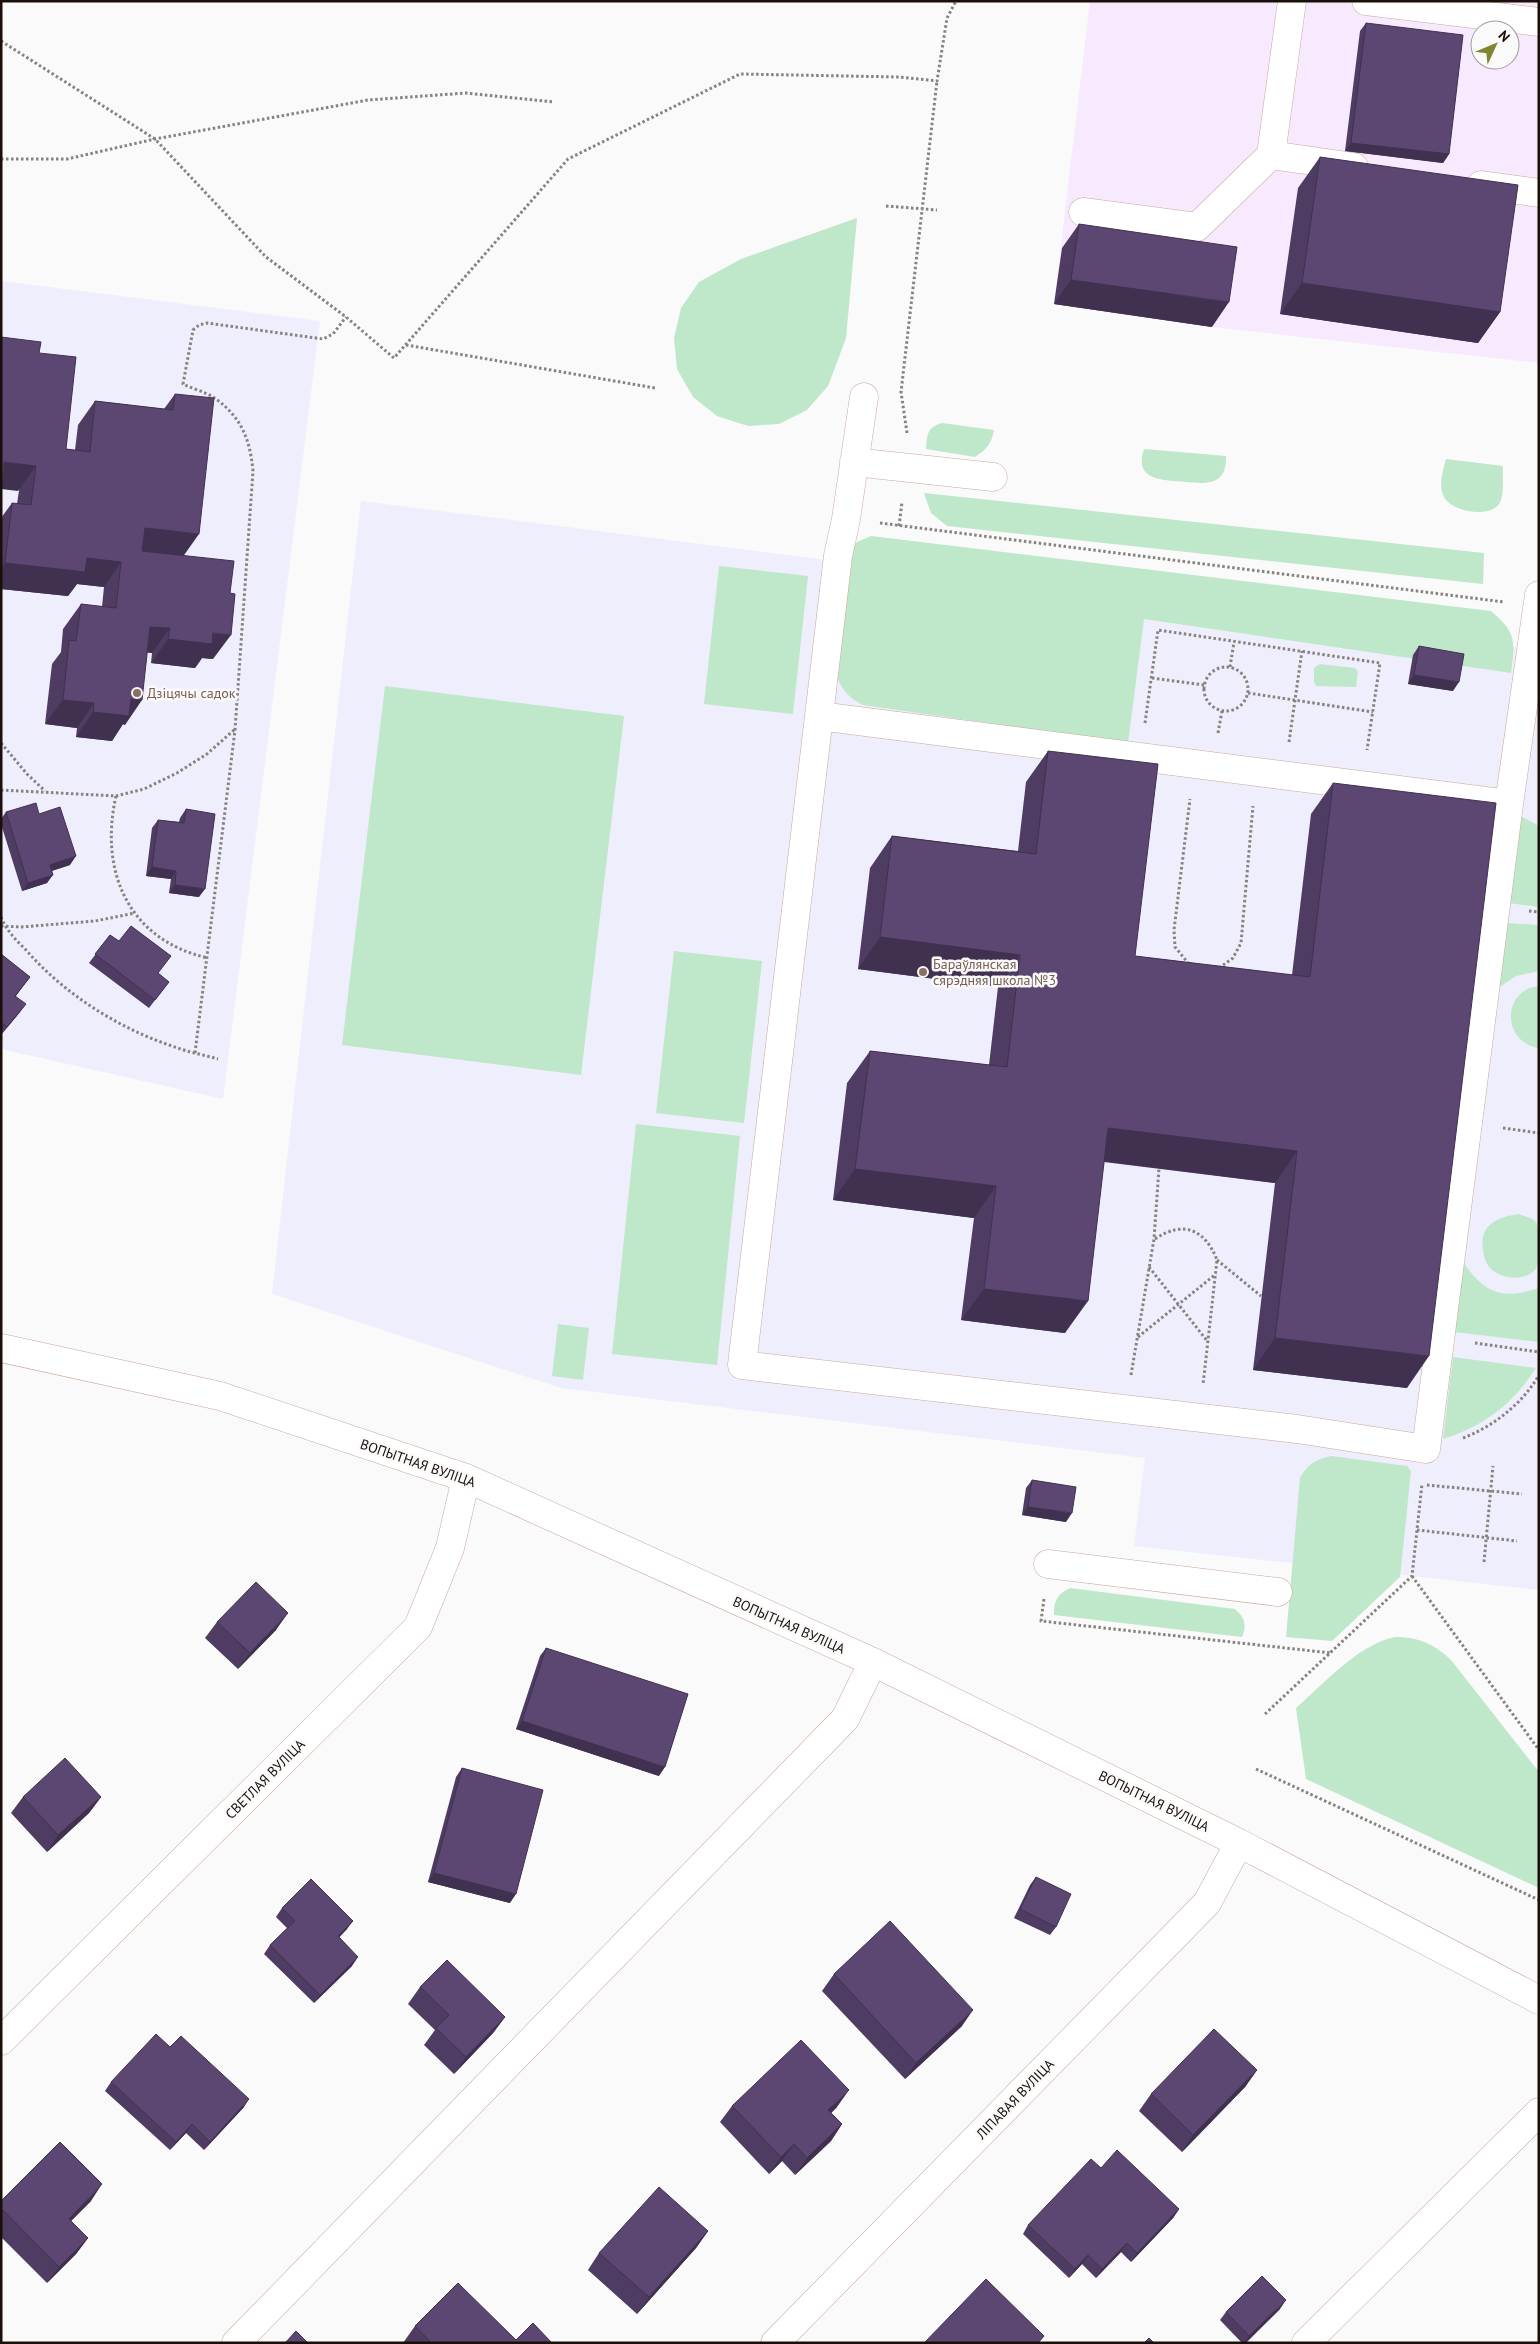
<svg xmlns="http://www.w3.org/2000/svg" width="1540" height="2344" viewBox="0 0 1540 2344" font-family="'PT Sans',sans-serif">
<rect width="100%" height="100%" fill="#fafafa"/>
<path fill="#f7eaff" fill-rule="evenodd" d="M1090 1H1539V363L1212 327 1054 304ZM1480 30H1510V60H1480Z"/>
<path fill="#efeefc" d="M1 281 320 321 223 1099 1 1049Z
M361 501 1539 650V1590L1134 1546 1145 1458 561 1388 272 1294Z"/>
<path fill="#bfe7c9" d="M857 218 846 338 828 386 807 410 779 424 748 426 717 416 693 397 677 369 674 338 681 308 699 282 741 259Z
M942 423 994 430C992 443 986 450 975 457L926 449C927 435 927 427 942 423Z
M1144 449 1226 456C1226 466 1225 475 1216 480 1207 485 1195 482 1185 482 1163 480 1133 481 1144 449Z
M1446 459 1503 466C1502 477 1505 495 1499 504 1489 519 1451 511 1444 497 1438 485 1443 471 1446 459Z
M924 493 1484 553 1483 584 947 526 931 513Z
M871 536 1491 611C1517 633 1515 641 1511 673L1144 619 1128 743 863 705C849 698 843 691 837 677L852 549 857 542Z
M719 566 808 576 793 714 704 704Z
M1320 664 1355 668 1358 672 1356 687 1316 686 1314 682V668Z
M385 686 624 716 581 1075 342 1045Z
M1517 814 1539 826V907L1508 903Z
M1507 923 1539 925V971L1516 976 1495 990Z
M674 951 762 961 744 1123 656 1113Z
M1539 986V1048C1502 1043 1501 990 1539 986Z
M636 1124 740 1136 717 1365 612 1354Z
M1519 1214C1524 1216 1532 1218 1536 1222 1540 1227 1540 1265 1535 1270 1522 1284 1490 1278 1485 1259 1476 1229 1491 1218 1519 1214Z
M1463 1262C1485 1294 1502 1300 1539 1288V1342L1454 1332Z
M558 1324 589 1328 583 1380 552 1376Z
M1453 1357 1536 1368C1513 1404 1484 1426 1443 1439Z
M1331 1456 1407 1466 1411 1471 1400 1577 1332 1641 1286 1637 1300 1478C1308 1464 1315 1460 1331 1456Z
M1070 1588 1235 1609C1245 1618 1247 1625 1242 1637L1054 1615C1054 1601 1057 1594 1070 1588Z
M1395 1637C1418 1637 1435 1644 1451 1660L1539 1772V1888L1306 1779 1296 1708C1325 1683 1357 1645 1395 1637Z"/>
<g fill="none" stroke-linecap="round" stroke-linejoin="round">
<g stroke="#cba898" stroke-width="29">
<path id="minor" d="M1292 1 1271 155 1354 167
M1366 1 1539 22
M1481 185 1539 193
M1083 212 1197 227 1271 155
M864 397 846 519 838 556 742 1365 1297 1429 1426 1449 1509 804 1539 595
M854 462 993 477
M819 716 1509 804
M1 1348 220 1396 466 1478 873 1662 1239 1843 1539 2000
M1048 1564 1278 1592
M1 2041 418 1627 450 1548 466 1478
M236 2343 845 1719 873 1662
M775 2343 1207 1903 1239 1843
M1306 2343 1539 2112"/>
</g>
<path stroke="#88827f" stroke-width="3" stroke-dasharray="2.5 2.5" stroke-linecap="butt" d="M1 41 155 139 266 257 346 317 394 358 568 159 740 74 899 77 937 81 947 18 956 1
M1 159H67L155 139 368 100 466 93 554 102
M886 206 937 210
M406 345 655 388
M907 433 901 392 937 81
M880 523 1504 602
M899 526 902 502
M1204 689a22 22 0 1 1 44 0a22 22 0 1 1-44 0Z
M1230 667 1234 642
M1152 678 1204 685
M1248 693 1373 712
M1145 723 1158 630 1380 663 1367 750
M1218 733 1222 711
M1289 742 1302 651
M1 743 27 774 45 791
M1 790 116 796 144 789 177 773 207 754 234 730
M116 796C99 871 128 940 208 958
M1529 911 1539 912
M1 917C6 930 16 940 26 950 65 995 121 1030 178 1048 191 1053 205 1055 218 1059
M1 926 21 927 95 921 135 913
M1189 964 1175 947 1174 930 1190 799
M1219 968 1233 958 1241 943 1253 806
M195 1053 235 730 253 471C250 440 242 418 216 399 206 392 193 389 183 384L193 330 199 325 207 323 323 339 333 334 346 317
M1503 1128 1539 1133
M1155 1239C1183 1220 1205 1229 1217 1260L1203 1385
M1217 1260 1261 1296
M1149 1267 1208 1342
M1138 1337 1216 1274
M1475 1343 1539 1352
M1131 1375 1154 1239 1159 1168
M1463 1438C1493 1427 1523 1403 1539 1375
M1427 1485 1522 1494
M1417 1530 1517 1541
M1484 1562 1493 1466
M1412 1576 1539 1750
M1044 1599 1041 1621 1331 1653
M1265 1714 1412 1576 1422 1484
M1256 1769 1539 1900"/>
<use href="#minor" stroke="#fff" stroke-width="28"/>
</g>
<path fill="#4f3c62" d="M1366 23 1449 154 1443 163 1345 151 1360 31Z
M1320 157 1500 312 1478 343 1280 314 1298 188Z
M1079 224 1212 327 1054 304 1062 248Z
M39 353 66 449 75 450 78 425 95 401 164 409 175 394 184 555 213 659 202 658 195 668 151 663 152 653 147 652 125 725 123 724 112 741 76 737 77 728 45 724 52 664 61 652 63 629 81 604 102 607 104 587 77 584 68 596 1 589V518L12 503 17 504Z
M1419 646 1453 691 1408 684 1413 655Z
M1048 751 1135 956 1292 975 1311 814 1333 783 1407 1388 1253 1370 1275 1183 1104 1162 1065 1333 961 1320 974 1218 833 1200 847 1083 870 1051 989 1065 998 987 858 969 870 868 892 836 1018 851 1026 782Z
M186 809 199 897 169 893 171 879 146 876 152 828 158 820 179 822 180 818Z
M6 812 39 814 70 865 52 871 47 883 22 891 1 824V819Z
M110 935 169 982 149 1008 89 963Z
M1 954 30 977 16 996 20 1012 1 1035Z
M1032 1480 1066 1522 1022 1515 1026 1488Z
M217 1622 276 1630 238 1669 205 1638Z
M546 1648 659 1776 516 1729 540 1656Z
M462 1768 510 1903 428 1882 456 1777Z
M23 1797H101L89 1813 47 1852 11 1813Z
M1036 1877 1056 1927 1050 1935 1014 1918 1030 1885Z
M282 1908 347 1929 339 1937 352 1966 314 2003 264 1954 270 1945 287 1928 276 1917Z
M834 1974 962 2026 905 2079 822 1991Z
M420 1987 505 2017 493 2033 454 2074 424 2045 435 2030 408 2004Z
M170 2047 244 2107 204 2150 186 2133 170 2150 105 2091 111 2082Z
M1257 2070 1245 2087 1182 2152 1139 2111 1151 2094Z
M732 2106 837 2107 831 2113 842 2124 831 2141 795 2175 782 2161 769 2174 720 2122Z
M1101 2168 1179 2209 1173 2218 1131 2262 1121 2252 1096 2278 1082 2264 1069 2278 1023 2234 1028 2225Z
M1 2201H91L71 2221 88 2238 76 2254 47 2283 1 2237Z
M708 2231 696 2248 637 2314 588 2270 599 2253Z
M1280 2309 1246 2343H1242L1220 2320 1226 2312Z
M415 2326 516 2340 552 2343H403Z"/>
<path fill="#403150" d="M1351 143 1449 154 1443 163 1345 151Z
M1071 280 1229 302 1212 327 1054 304Z
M1302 283 1500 312 1478 343 1280 314Z
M4 462 36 466 18 491 1 489Z
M145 528 199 534 182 558 128 552Z
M87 558 121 562 104 587 77 584 68 596 1 589V569L5 563Z
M150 627 170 628 152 653 133 651Z
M213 633 231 635 213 659 202 658 195 668 151 663 168 639Z
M1414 675 1459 682 1453 691 1408 684Z
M131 699 142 700 125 725 123 724 112 741 76 737 93 712Z
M63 700 94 703 77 728 45 724Z
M76 856 70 865 44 873 50 865Z
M152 867 176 871 171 879 146 876Z
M53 875 47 883 22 891 28 883Z
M175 885 205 889 199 897 169 893Z
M880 937 1020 955 998 987 858 969Z
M26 1004 20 1012 1 1035 7 1027Z
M1108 1128 1297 1151 1275 1183 1086 1159Z
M855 1169 996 1186 974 1218 833 1200Z
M984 1289 1088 1301 1065 1333 961 1320Z
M1275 1338 1429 1356 1407 1388 1253 1370Z
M1028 1507 1072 1513 1066 1522 1022 1515Z
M288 1613 276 1630 238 1669 250 1653Z
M522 1721 665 1767 659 1776 516 1729Z
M101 1797 89 1813 47 1852 58 1835Z
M434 1873 516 1894 510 1903 428 1882Z
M353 1921 347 1929 332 1945 338 1936Z
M358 1957 352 1966 314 2003 320 1995Z
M973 2010 962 2026 905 2079 916 2063Z
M505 2017 493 2033 454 2074 466 2057Z
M1257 2070 1245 2087 1182 2152 1193 2135Z
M849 2090 837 2107 817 2127 828 2110Z
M249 2099 244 2107 204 2150 210 2142Z
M192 2124 186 2133 170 2150 176 2142Z
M842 2124 831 2141 795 2175 807 2158Z
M794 2144 782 2161 769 2174 781 2157Z
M102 2184 91 2201 57 2235 69 2219Z
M1179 2209 1173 2218 1131 2262 1137 2253Z
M708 2231 696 2248 637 2314 649 2297Z
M88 2238 76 2254 47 2283 59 2267Z
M1127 2243 1121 2252 1096 2278 1102 2269Z
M1088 2255 1082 2264 1069 2278 1075 2269Z
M1286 2300 1280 2309 1245 2343 1249 2336Z"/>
<path fill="#5c4672" stroke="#403150" d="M1366 23 1463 35 1449 154 1351 143Z
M1320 157 1518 185 1500 312 1302 283Z
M1079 224 1237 247 1229 302 1071 280Z
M1 337 41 342 39 353 76 357 66 449 90 452 95 401 173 410 175 394 214 398 199 534 145 528 142 551 234 561 230 593 235 594 231 635 213 633 212 644 168 639 170 628 150 627 142 700 131 699 129 716 93 712 94 703 63 700 69 640 76 641 81 604 116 608 121 562 87 558 85 572 5 563 12 503 31 505 36 466 4 462 1 486Z
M1419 646 1464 654 1459 682 1414 675Z
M1048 751 1158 764 1135 956 1310 977 1333 783 1496 803 1429 1356 1275 1338 1297 1151 1108 1128 1088 1301 984 1289 996 1186 855 1169 870 1051 1007 1067 1020 955 880 937 892 836 1036 854Z
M36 803 39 814 60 807 76 856 50 865 53 875 28 883 6 812Z
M186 809 215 814 205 889 175 885 176 871 152 867 158 820 184 823Z
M131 926 171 956 158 973 169 982 155 1000 95 954 110 935 119 941Z
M1 954 30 977 15 996 26 1004 7 1027 1 1022Z
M1032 1480 1076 1487 1072 1513 1028 1507Z
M256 1582 288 1613 250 1653 217 1622Z
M546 1648 688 1694 665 1767 522 1721Z
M65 1758 101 1797 58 1835 23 1797Z
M462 1768 543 1790 516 1894 434 1873Z
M1036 1877 1071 1894 1056 1927 1020 1909Z
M311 1879 353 1921 338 1936 358 1957 320 1995 270 1945 295 1921 282 1908Z
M890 1921 973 2010 916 2063 834 1974Z
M447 1960 505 2017 466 2057 436 2028 449 2015 420 1987Z
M1214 2029 1257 2070 1193 2135 1151 2094Z
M156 2034 170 2047 181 2036 249 2099 210 2142 192 2124 176 2142 111 2082Z
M801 2040 849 2090 828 2110 842 2124 807 2158 794 2144 781 2157 732 2106Z
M60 2142 102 2184 69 2219 88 2238 59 2267 1 2208V2201Z
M1117 2150 1179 2209 1137 2253 1127 2243 1102 2269 1088 2255 1075 2269 1028 2225 1091 2159 1101 2168Z
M659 2187 708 2231 649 2297 599 2253Z
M1262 2276 1286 2300 1249 2336 1226 2312Z
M986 2279 1044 2336 1038 2343H926L925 2342Z
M458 2283 516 2340 533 2323 552 2343H432L415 2326Z
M296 2331 308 2343H285Z
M1149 2338 1154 2343H1144Z"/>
<g fill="#8d6e63" stroke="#fafafa" stroke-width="2">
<circle cx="137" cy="693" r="5"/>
<circle cx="923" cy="972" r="5"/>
</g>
<g text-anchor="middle" stroke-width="5" stroke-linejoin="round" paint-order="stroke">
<g font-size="14" fill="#785e54" stroke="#fafafa" text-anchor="start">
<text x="147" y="698">Дзіцячы садок</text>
<text x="933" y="969">Бараўлянская<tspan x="933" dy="16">сярэдняя школа №3</tspan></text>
</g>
<g font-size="14" fill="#1b0f09" stroke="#fafafa">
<text transform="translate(418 1463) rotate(19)" y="5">ВОПЫТНАЯ ВУЛІЦА</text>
<text transform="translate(789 1625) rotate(24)" y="5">ВОПЫТНАЯ ВУЛІЦА</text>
<text transform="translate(265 1779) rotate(-45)" y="5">СВЕТЛАЯ ВУЛІЦА</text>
<text transform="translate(1154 1801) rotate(26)" y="5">ВОПЫТНАЯ ВУЛІЦА</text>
<text transform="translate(1015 2099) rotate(-46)" y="5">ЛІПАВАЯ ВУЛІЦА</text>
</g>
</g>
<rect width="1540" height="2344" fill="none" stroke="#1b0f09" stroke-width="5"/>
<g transform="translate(1495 45) rotate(46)"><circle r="24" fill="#fafafa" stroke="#a19c9a"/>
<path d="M0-4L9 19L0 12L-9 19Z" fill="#818530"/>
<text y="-8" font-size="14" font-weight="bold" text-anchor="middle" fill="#1b0f09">N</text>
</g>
</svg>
